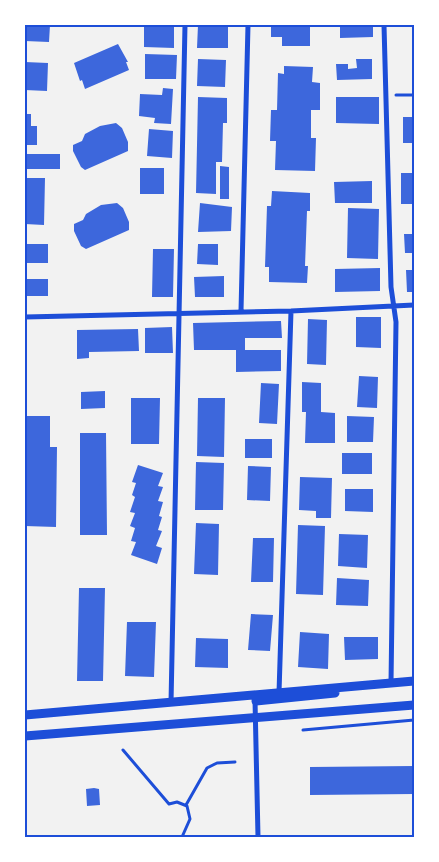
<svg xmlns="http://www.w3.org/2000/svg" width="439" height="862" viewBox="0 0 439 862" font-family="'IBM Plex Serif',serif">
<rect width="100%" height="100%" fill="#f2f2f2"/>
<path fill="#3d67dc" d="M25 25H50L49 42 25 41Z
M144 25H174V48L144 47Z
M198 25H228V48H197Z
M271 25H310V46H282V37H271Z
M340 25H373V37L340 38Z
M118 44 128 62H126L129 70 85 89 82 80 80 81 74 63Z
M145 54 177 55 176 79H145Z
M198 59 226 60 225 87 197 86Z
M356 59H372V79L337 80 336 64H348V69L357 68Z
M25 62 48 63 47 91 25 90Z
M284 66 313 67 312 82 320 83V110H311V138H316L315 171 275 170 276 141H270L271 110H277L278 73 284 74Z
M163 88 173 89 171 124 154 123 155 118 139 116 140 94 162 95Z
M198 97 227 98V123H223L222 162H216V194L196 193Z
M336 97H379V124L336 123Z
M25 114H31V126H37V145H25Z
M403 117H414V143H403Z
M116 123 122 128 128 142V151L85 170 81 167 73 151V145L82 141 85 134 100 126Z
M149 129 173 131 172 158 147 156Z
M25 154H60V169H25Z
M220 166 229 167V199H220Z
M140 168H164V194H140Z
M401 173H414V204H401Z
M25 178H45L44 225 25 224Z
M372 181V203H335L334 182Z
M272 191 310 193V211H307L305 266H308L307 283 269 282V267H265L267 206H271Z
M117 203 123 208 129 222V230L86 249 81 246 74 231V224L83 220 86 214 101 205Z
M200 203 232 207 231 231 198 232Z
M348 208 379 209 378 259 347 258Z
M404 234H414V253H405Z
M25 244H48V263H25Z
M198 244H218V265L197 264Z
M153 249H174L173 297H152Z
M380 268V291L335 292V269Z
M406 270H414V292H407Z
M224 276V297H195L194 277Z
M25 279H48V296H25Z
M356 317H381V348L356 347Z
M308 319 327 320 326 365 307 364Z
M281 321 282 338H245V350H281V371L236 372V350H194L193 323Z
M172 327 173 353H145V328Z
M138 329 139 351 89 352V358L77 359V330Z
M359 376 378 377 377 408 357 407Z
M302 382 321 383V412L335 413V443H305L306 412H302Z
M261 383 279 384 277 424 259 423Z
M105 391V408L81 409V392Z
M131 398H160L159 444H131Z
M198 398H225L224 457 197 456Z
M25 416H50V447H57L56 527 25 526Z
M347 416 374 417 373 442H347Z
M80 433H106L107 535H80Z
M245 439H272V458H245Z
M342 453H372V474H342Z
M196 462 224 463 223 510H195Z
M138 465 163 473 158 486 163 487 158 501 163 502 159 516 162 517 158 530 162 531 156 546 162 548 157 564 131 555 136 542 131 541 135 528 130 526 135 513 130 512 135 497 132 495 136 483 132 482Z
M248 466 271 467 270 501 247 500Z
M300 477 332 478 331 518H316V511L299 510Z
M345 489H373V512L345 511Z
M196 523 219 524 218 575 194 574Z
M298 525 325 526 323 595 296 594Z
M339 534 368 535 367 568 338 566Z
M253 538H274L273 582H251Z
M337 578 369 580 368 606 336 605Z
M79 588H105L103 681H77Z
M251 614 273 615 270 651 248 650Z
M127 622H156L154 677 125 676Z
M300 632 329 634 328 669 298 667Z
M344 637H378V659L345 660Z
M196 638 228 639V668L195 667Z
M414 766V794L310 795V767Z
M94 788 99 789 100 805 87 806 86 789Z"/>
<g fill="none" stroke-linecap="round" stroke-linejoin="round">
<path stroke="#1d4ed8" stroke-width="3" d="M396 95H414
M303 730 414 720
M123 750 169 804 177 802 187 806 190 819 182 837
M186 805 207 768 217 763 235 762"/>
<path stroke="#1d4ed8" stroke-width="5" d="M384 25 391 287 396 322 391 683
M241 311 248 25
M25 317 291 311 414 305
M279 693 291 311
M255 700 258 837
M171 703 185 25"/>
<path stroke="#1d4ed8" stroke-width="9" d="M256 701 335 693
M25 715 414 681
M25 736 414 705"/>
</g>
<rect width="439" height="862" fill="none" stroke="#ffffff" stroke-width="52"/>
<rect x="26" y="26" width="387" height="810" fill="none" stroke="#1d4ed8" stroke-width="2"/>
</svg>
